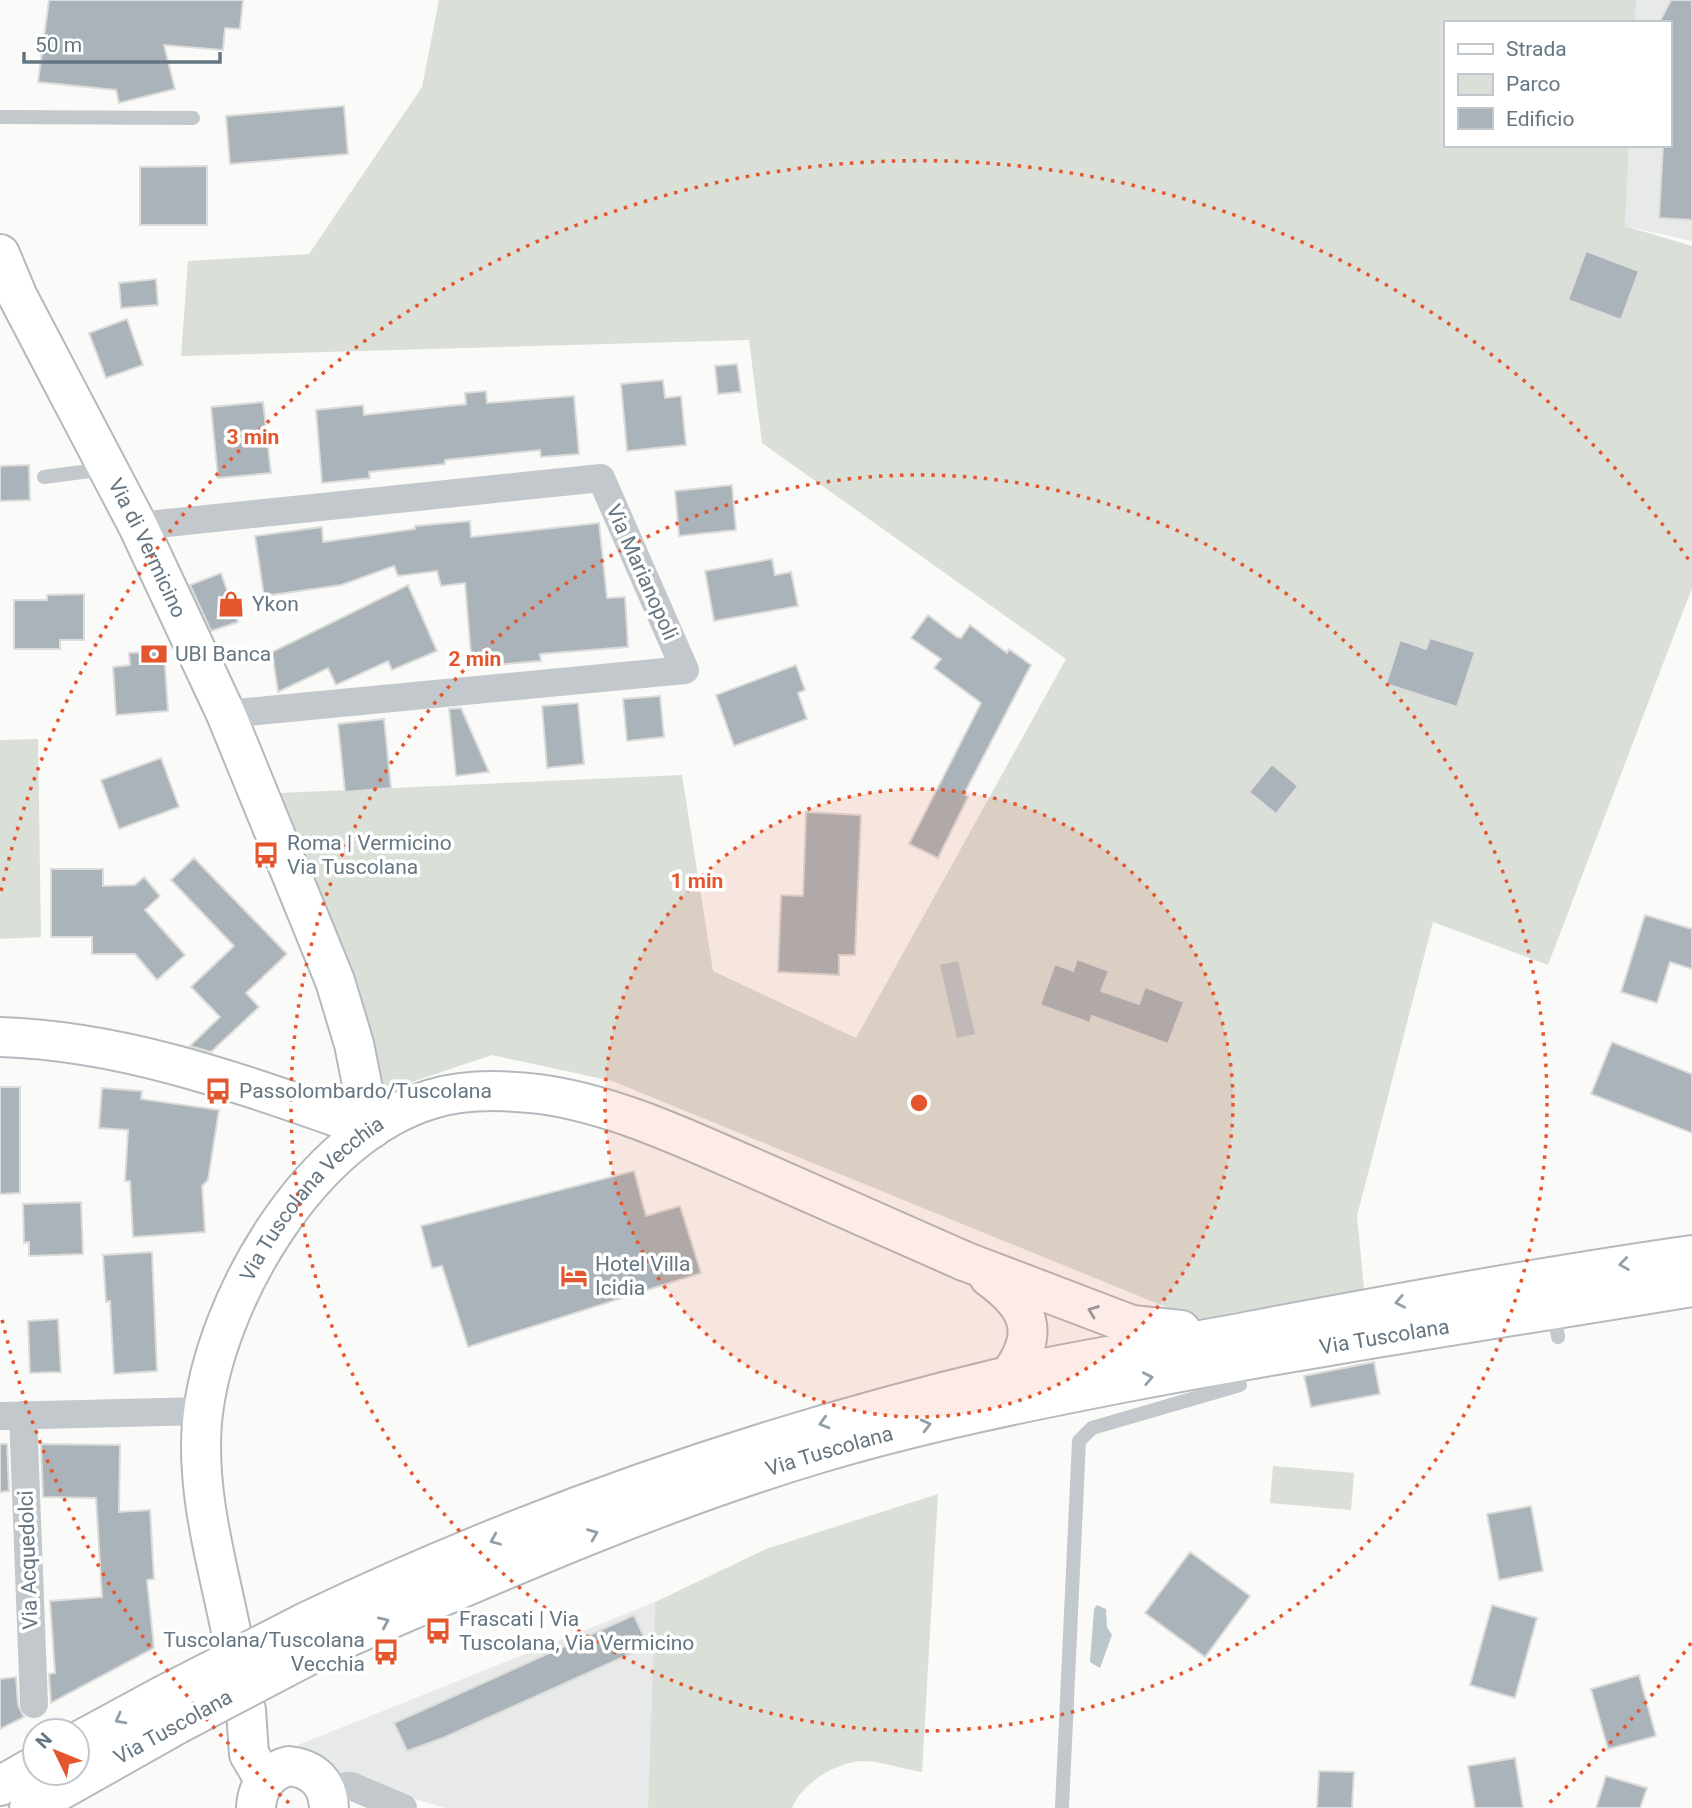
<svg xmlns="http://www.w3.org/2000/svg" width="1692" height="1808" viewBox="0 0 1692 1808" font-family="Roboto,sans-serif">
<rect width="100%" height="100%" fill="#fafaf8"/>
<path fill="#e8e9e9" d="M1636 0H1692V241L1625 226 1629 145H1669V23H1635Z
M655 1602 648 1808H445L340 1777 301 1755 298 1745Z"/>
<path fill="#dadfd7" d="M439 0H1636L1635 23H1445V145H1629L1625 226 1692 246V588L1548 965 1433 922 1357 1216 1366 1309 1232 1334 612 1081 492 1055 376 1094 258 794 682 775 713 971 856 1038 1066 659 762 443 749 340 181 356 188 261 309 254 422 87Z
M38 739 41 937 0 939V740Z
M1273 1466 1354 1473 1351 1510 1270 1503Z
M938 1494 922 1772C903 1769 881 1761 862 1761 836 1762 801 1784 792 1808H648L655 1602 766 1549Z"/>
<path fill="#bbc7cb" d="M958 961 975 1034 957 1038 940 965Z
M1097 1605 1106 1609 1107 1627 1112 1635 1100 1668 1090 1662 1094 1609Z"/>
<path fill="#aab3b9" stroke="#dcdcda" stroke-width="2" d="M49 0H243L240 29 225 28 223 50 164 45 175 89 119 103 116 90 38 82Z
M1671 0H1692V220L1659 218 1663 145H1669V23H1659Z
M344 106 348 154 230 164 226 116Z
M207 166V225H140V167Z
M1586 251 1639 271 1621 320 1568 300Z
M156 279 158 305 121 308 119 283Z
M127 319 143 365 106 378 89 333Z
M737 364 741 392 718 394 715 366Z
M663 380 665 398 681 396 686 445 627 451 621 384Z
M486 391 487 403 574 396 579 454 541 457 540 450 445 460V464L369 472 370 478 322 483 316 410 363 405 364 415 466 404 465 393Z
M263 402 271 473 218 478 211 407Z
M29 465 30 500 0 501V466Z
M732 485 736 530 679 536 675 491Z
M470 521 471 537 599 523 607 598 625 597 628 647 540 654 541 661 472 667 465 583 441 586 437 571 398 576 394 566 341 585 264 596 255 536 322 527 323 542 415 529V526Z
M772 559 775 575 791 572 798 606 714 621 705 571Z
M221 573 238 622 211 631 190 585Z
M408 585 437 651 392 670 388 661 336 685 328 668 278 692 272 652Z
M84 594V640H60V649H14V600H47V595Z
M928 615 957 637 961 638 970 625 1007 653 1009 649 1031 665 964 794 968 797 938 858 909 844 981 703 934 668 941 659 911 638Z
M1430 638 1475 652 1457 707 1386 684 1400 640 1426 649Z
M164 651 168 711 116 715 113 667 130 665 129 653Z
M796 665 805 690 798 693 807 719 734 746 716 695Z
M660 696 664 737 627 741 623 699Z
M578 703 584 764 547 768 542 706Z
M461 708 489 772 456 776 449 709Z
M384 719 391 788 345 792 338 724Z
M161 758 179 807 119 829 101 780Z
M1272 764 1298 786 1276 814 1249 792Z
M806 812 861 815 855 955H839V975L778 972 781 895 803 896Z
M194 858 287 954 246 993 259 1007 211 1052 190 1046 220 1017 191 987 234 946 171 880Z
M51 869H103V886L135 885 144 877 160 896 145 910 185 955 157 980 135 954H92V937H51Z
M1645 915 1692 929V969L1670 962 1657 1003 1621 992Z
M1077 959 1109 971 1101 991 1139 1004 1145 987 1184 1002 1168 1044 1092 1016 1090 1023 1040 1005 1055 964 1073 971Z
M1612 1042 1692 1074V1133L1591 1094Z
M0 1087H20V1193L0 1194Z
M102 1088 142 1091 141 1099 219 1110 208 1180 202 1186 205 1232 133 1237 130 1181H125L128 1130 99 1128Z
M634 1171 646 1216 680 1206 701 1273 468 1347 442 1266 432 1268 421 1226Z
M81 1202 83 1254 29 1256V1242L24 1243 23 1204Z
M152 1252 157 1371 114 1374 110 1301 106 1302 103 1255Z
M58 1319 61 1372 30 1373 28 1321Z
M1374 1362 1380 1394 1311 1407 1304 1376Z
M0 1444H7L9 1491 0 1492Z
M41 1444 120 1445 119 1512 150 1510 154 1579 147 1580 154 1648 51 1703 49 1674 55 1673 50 1601 102 1597 96 1498 43 1497Z
M1531 1506 1543 1571 1499 1580 1487 1514Z
M1190 1552 1250 1596 1205 1657 1145 1613Z
M1492 1605 1537 1618 1515 1698 1470 1685Z
M634 1615 648 1646 443 1738 407 1751 394 1723Z
M1639 1675 1656 1736 1608 1749 1591 1689Z
M16 1677 18 1705 24 1717 0 1729V1679Z
M1515 1758 1523 1808H1475L1468 1766Z
M1319 1771 1354 1772 1352 1808H1317Z
M1606 1776 1647 1788 1640 1808H1596Z"/>
<g fill="none" stroke-linecap="round" stroke-linejoin="round">
<g stroke="#b3babf" stroke-width="42">
<g id="secondary">
<path id="s1" d="M0 254 18 297 138 526 226 714 335 981 354 1044 371 1129"/>
<path d="M0 1037C130 1041 250 1087 371 1129"/>
<path id="s2" d="M232 1636C218 1566 196 1494 202 1422 213 1302 310 1135 432 1099 465 1089 505 1090 539 1094 613 1104 682 1137 749 1166 821 1198 892 1229 964 1261"/>
<path d="M246 1710 249 1754 265 1781"/>
<path d="M256 1808C257 1787 268 1771 289 1766 314 1769 328 1783 329 1808"/>
</g>
</g>
<g stroke="#b5babe" stroke-width="42">
<g id="primary">
<path d="M964 1261 1132 1325 1181 1330"/>
<path d="M989 1277C1030 1307 1041 1333 1009 1376"/>
<path d="M306 1622C531 1514 765 1434 1008 1376 1088 1357 1169 1347 1250 1331 1397 1303 1544 1276 1692 1255"/>
<path id="s3" d="M321 1649C485 1578 649 1504 820 1453 921 1423 1024 1402 1127 1382 1315 1346 1504 1318 1692 1287"/>
<path d="M77 1742 162 1696"/>
<path d="M0 1786 35 1766"/>
<path d="M29 1808 178 1724"/>
</g>
</g>
<path stroke="#c3c8cc" stroke-width="14" d="M0 117 193 118
M44 477 105 469
M1554 1311 1558 1337
M1062 1807 1079 1441 1092 1428 1240 1385"/>
<path stroke="#c3c8cc" stroke-width="28" d="M138 526 601 478 685 670 226 714
M23 1415 34 1704
M0 1416 204 1411
M325 1788 351 1786 403 1808"/>
<use href="#secondary" stroke="#fff" stroke-width="38"/>
<use href="#primary" stroke="#fff" stroke-width="38"/>
<g stroke="#b5babe" stroke-width="42" stroke-linecap="butt">
<path id="primary-bridge" d="M162 1696 306 1622
M178 1724 321 1649"/>
</g>
<use href="#primary-bridge" stroke="#fff" stroke-width="38"/>
</g>
<defs><path id="oneway-chevron" d="M-2-3.5L2.5 0L-2 3.5" fill="none" stroke-width="1.6" stroke-linecap="round" stroke-linejoin="round" transform="scale(1.75)"/></defs>
<g stroke="#939fa8">
<use href="#oneway-chevron" transform="translate(1624 1264) rotate(172)"/>
<use href="#oneway-chevron" transform="translate(1400 1302) rotate(169)"/>
<use href="#oneway-chevron" transform="translate(1093 1311) rotate(-159)"/>
<use href="#oneway-chevron" transform="translate(1148 1378) rotate(-11)"/>
<use href="#oneway-chevron" transform="translate(824 1423) rotate(164)"/>
<use href="#oneway-chevron" transform="translate(926 1425) rotate(-14)"/>
<use href="#oneway-chevron" transform="translate(593 1534) rotate(-22)"/>
<use href="#oneway-chevron" transform="translate(495 1540) rotate(157)"/>
<use href="#oneway-chevron" transform="translate(384 1622) rotate(-24)"/>
<use href="#oneway-chevron" transform="translate(120 1719) rotate(152)"/>
</g>
<circle cx="919" cy="1103" r="314" fill="#e4572e" fill-opacity=".12"/>
<g fill="none" stroke="#e4572e" stroke-width="3.5" stroke-dasharray="3.5 7">
<circle cx="919" cy="1103" r="314"/>
<circle cx="919" cy="1103" r="628"/>
<path d="M1691 1643A942 942 0 0 1 1549 1803M289 1803A942 942 0 0 1 1 1315M1 891A942 942 0 0 1 1691 563"/>
</g>
<defs>
<g id="shop-bare" transform="scale(2.1)"><path d="M-5-2.5h2.3a2.7 3.5 0 0 1 5.4 0H5L5.5 6h-11ZM-1.5-2.5h3a1.5 2.3 0 0 0-3 0Z" fill="#e4572e" stroke="#fff" stroke-width="2.5" paint-order="stroke"/></g>
<g id="bank-bare" transform="scale(2.1)"><path d="M-6-4H6V4H-6ZM0-2.3a2.3 2.3 0 1 0 0 4.6a2.3 2.3 0 1 0 0-4.6Z" fill="#e4572e" stroke="#fff" stroke-width="2.5" paint-order="stroke"/></g>
<g id="bus-bare" transform="scale(2.1)"><path d="M-5-6H5V4H4V6H2V4H-2V6H-4V4H-5ZM-3.5-4V0h7V-4ZM-3.5 1.2v1.5H-2V1.2ZM2 1.2v1.5H3.5V1.2Z" fill="#e4572e" stroke="#fff" stroke-width="2.5" paint-order="stroke"/></g>
<g id="hotel-bare" transform="scale(2.1)"><path d="M-6-4.5h1.5V1H6V5H4.5V3h-9V5H-6ZM-4 0a1.8 1.8 0 1 1 3.6 0ZM.5 0V-2.5h3Q6-2.5 6 0Z" fill="#e4572e" stroke="#fff" stroke-width="2.5" paint-order="stroke"/></g>
</defs>
<g fill-rule="evenodd">
<use href="#shop-bare" x="231" y="604"/>
<use href="#bank-bare" x="154" y="654"/>
<use href="#bus-bare" x="266" y="855"/>
<use href="#bus-bare" x="218" y="1091"/>
<use href="#hotel-bare" x="574" y="1276"/>
<use href="#bus-bare" x="438" y="1631"/>
<use href="#bus-bare" x="386" y="1652"/>
</g>
<g text-anchor="middle" stroke-width="7" stroke-linejoin="round" paint-order="stroke">
<g font-size="21" fill="#657683" stroke="#fff">
<text dy="7" stroke="none"><textPath href="#s1" startOffset="329">Via di Vermicino</textPath></text>
<text transform="translate(642 572) rotate(66)" y="7">Via Marianopoli</text>
<text dy="7" stroke="none"><textPath href="#s2" startOffset="472">Via Tuscolana Vecchia</textPath></text>
<text dy="7" stroke="none"><textPath href="#s3" startOffset="1113">Via Tuscolana</textPath></text>
<text dy="7" stroke="none"><textPath href="#s3" startOffset="546">Via Tuscolana</textPath></text>
<text transform="translate(28 1560) rotate(-92)" y="7">Via Acquedolci</text>
<text transform="translate(173 1727) rotate(-29)" y="7">Via Tuscolana</text>
</g>
<g font-size="21" fill="#657683" stroke="#fff" text-anchor="start">
<text x="252" y="611">Ykon</text>
<text x="175" y="661">UBI Banca</text>
<text x="287" y="850">Roma | Vermicino<tspan x="287" dy="24">Via Tuscolana</tspan></text>
<text x="239" y="1098">Passolombardo/Tuscolana</text>
<text x="595" y="1271">Hotel Villa<tspan x="595" dy="24">Icidia</tspan></text>
<text x="459" y="1626">Frascati | Via<tspan x="459" dy="24">Tuscolana, Via Vermicino</tspan></text>
<text x="365" y="1647" text-anchor="end">Tuscolana/Tuscolana<tspan x="365" dy="24">Vecchia</tspan></text>
</g>
</g>
<circle cx="919" cy="1103" r="10" fill="#e4572e" stroke="#fff" stroke-width="3.5"/>
<g font-size="21" text-anchor="middle" font-weight="bold" fill="#e4572e" stroke="#fff" stroke-width="7" stroke-linejoin="round" paint-order="stroke">
<text x="253" y="444">3 min</text>
<text x="475" y="666">2 min</text>
<text x="697" y="888">1 min</text>
</g>
<rect x="1444" y="21" width="228" height="126" fill="#ffffff" stroke="#c1c8cd" stroke-width="2"/>
<rect x="1458" y="44" width="35" height="10" fill="#ffffff" stroke="#c1c8cd" stroke-width="2"/>
<text x="1506" y="56" font-size="21" fill="#657683">Strada</text>
<rect x="1458" y="74" width="35" height="21" fill="#dadfd7" stroke="#c1c8cd" stroke-width="2"/>
<text x="1506" y="91" font-size="21" fill="#657683">Parco</text>
<rect x="1458" y="108" width="35" height="21" fill="#aab3b9" stroke="#c1c8cd" stroke-width="2"/>
<text x="1506" y="126" font-size="21" fill="#657683">Edificio</text>
<g transform="translate(56 1752) rotate(313)"><circle r="33" fill="#ffffff" stroke="#c1c8cd" stroke-width="2"/>
<path d="M0-5L12 26L0 18L-12 26Z" fill="#e4572e"/>
<text y="-10" font-size="19" font-weight="bold" text-anchor="middle" fill="#657683">N</text>
</g>
<path d="M24 52v10h196v-10" fill="none" stroke="#657683" stroke-width="3.5"/>
<text x="35" y="52" font-size="21" fill="#657683" stroke="#ffffff" stroke-width="5" paint-order="stroke">50 m</text>
</svg>
